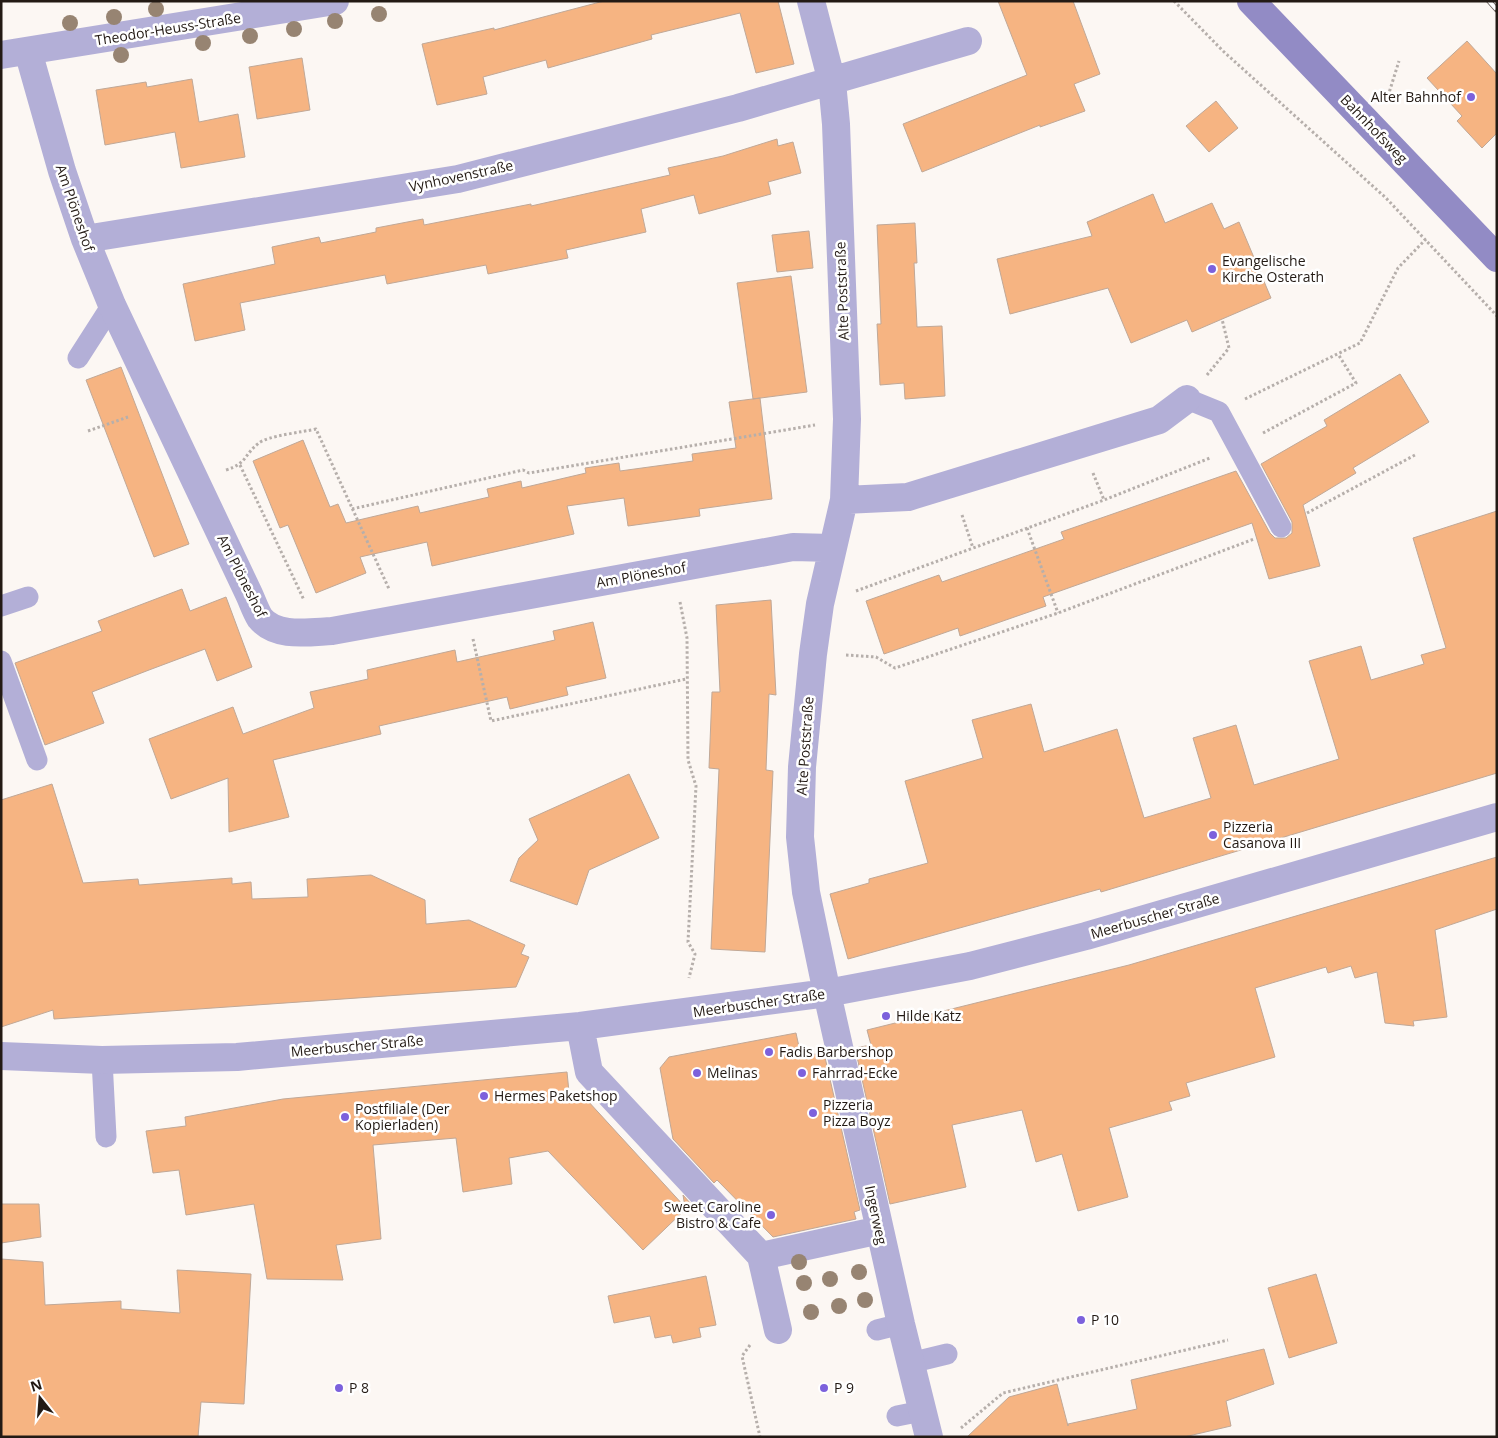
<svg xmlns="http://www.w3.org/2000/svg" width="1498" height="1438" viewBox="0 0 1498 1438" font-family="'Open Sans',sans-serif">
<rect width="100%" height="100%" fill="#fcf7f3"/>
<path fill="#f6b482" stroke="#c0a897" d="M604 1H778L794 64 756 73 740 13 651 35 652 39 548 68 546 60 483 77 487 94 437 105 422 44 494 28V30Z
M998 1H1073L1100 74 1074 84 1085 111 1040 127V125L922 172 903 124 1027 75Z
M1467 41 1497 74V133L1482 148 1457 121 1462 116 1427 78Z
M302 58 310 110 257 119 249 67Z
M192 79 199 122 238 114 245 157 181 168 175 132 105 145 96 90 146 82 147 87Z
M1216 101 1238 128 1209 152 1186 126Z
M777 139 778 146 793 142 801 173 768 182 771 194 699 214 694 195 641 209 646 232 566 250 568 258 488 274 486 265 387 284 385 275 240 303 245 330 195 341 183 284 275 264 272 247 319 237 321 243 376 232V228L423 219 424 225 531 204V206L670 175 668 168 723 156Z
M1153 194 1165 223 1212 203 1224 229 1239 222 1271 298 1192 332 1187 320 1131 343 1108 288 1010 314 997 259 1092 236 1087 222Z
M915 223 917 263H914L917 327 942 326 945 396 905 399 904 383 880 385 877 324H881L877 225Z
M809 231 813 268 777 272 772 235Z
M791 276 807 392 753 399 737 283Z
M121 367 189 544 154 557 86 380Z
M1400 374 1429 422 1353 468 1356 473 1303 505 1320 566 1269 579 1252 523 1043 597 1046 606 960 636 958 628 884 654 866 601 939 575 942 582 1064 539 1061 532 1236 471 1270 533 1275 538H1286L1292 533V522L1261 464 1327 426 1324 420Z
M760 398 772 499 699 509 700 516 628 526 624 498 567 506 574 534 432 566 427 542 360 557 366 573 316 593 288 525 280 528 253 461 303 440 330 507 338 504 346 523 418 506 420 513 489 497 487 489 521 481 522 488 586 473 585 468 619 463 620 471 693 461 692 454 736 448 729 402Z
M1497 511V773L1101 892 1100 889 848 959 830 894 869 883V879L928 863 905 781 983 758 972 720 1031 704 1044 752 1117 729 1144 818 1211 798 1193 738 1236 725 1254 785 1339 759 1309 661 1361 646 1371 680 1424 664 1421 655 1446 648 1413 538Z
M182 589 190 611 226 597 252 667 217 681 205 649 149 670 92 692 104 723 45 745 15 663 102 631 98 621Z
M771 600 776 695 769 694 766 770 773 771 765 952 711 949 719 769 709 768 712 692H720L716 605Z
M593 622 606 678 566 687 568 695 510 709 507 697 379 726 381 734 273 760 289 817 229 832 228 778 171 799 149 739 233 707 243 734 314 708 310 692 368 679 367 670 455 650 457 662 555 640 553 631Z
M629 774 659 838 589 870 577 905 510 881 519 858 538 840 529 819Z
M52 784 83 883 138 879 139 885 232 878V884L251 882 252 899 308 897 307 879 371 875 425 900 426 924 469 920 525 945 521 954 529 957 516 987 54 1019 53 1010 1 1027V800Z
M1497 857V909L1435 930 1447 1017 1413 1021 1414 1026 1385 1023 1377 972 1355 978 1351 966 1328 973 1326 967 1255 988 1275 1057 1186 1083 1190 1096 1169 1102 1172 1110 1109 1128 1128 1197 1078 1211 1062 1154 1036 1162 1022 1110 952 1125 966 1187 890 1204 855 1048 871 1045 867 1030 1129 965Z
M796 1033 801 1056 824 1053 860 1210 854 1212 856 1219 773 1237 717 1180 714 1183 673 1139 660 1068 669 1057Z
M567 1072 570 1102 587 1100 685 1207 683 1195 691 1204 643 1250 548 1151 509 1158 512 1184 463 1192 456 1138 373 1145 381 1239 336 1245 343 1280 267 1279 254 1204 186 1215 179 1170 153 1173 146 1131 186 1126 185 1117 283 1099Z
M1 1204H39L41 1237 1 1243Z
M1 1259 43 1262 45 1305 121 1301V1309L180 1313 177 1270 251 1274 244 1404 201 1402 198 1437H1Z
M1316 1274 1337 1343 1289 1358 1268 1288Z
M706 1276 716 1325 699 1328 701 1337 673 1343 671 1335 655 1338 650 1316 614 1323 608 1296Z
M1264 1349 1274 1384 1226 1401 1231 1426 1184 1437H967L1009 1397 1057 1384 1068 1426V1424L1137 1409 1131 1380Z"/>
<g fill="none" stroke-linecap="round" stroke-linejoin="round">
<path stroke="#b6afab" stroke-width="3" stroke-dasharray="2.5 2.5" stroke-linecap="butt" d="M1174 1 1223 51 1386 198 1497 316
M1388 96 1399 61
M1207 375 1229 348 1222 319
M1245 399 1360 343 1398 268 1426 239
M88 431 128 417
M1263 433 1356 383 1338 354
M240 465 304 600
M226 470C248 463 244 454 259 443 267 436 303 432 316 429L389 589
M1093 473 1104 500
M352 509 523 470 529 473 815 425
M1307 513 1415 455
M962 515 973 548
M1027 528 1058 613
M856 591 1104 500 1210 458
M680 602 687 638 688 760 696 786 688 942 695 954 689 978
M473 639 491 721 686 679
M846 655 876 657 895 668 1058 613 1254 539
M750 1345 742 1356 760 1437
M961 1428 1003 1393 1228 1340"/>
<path stroke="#b3afd7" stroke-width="21" d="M78 358 112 305
M1187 399 1219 412 1281 527
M1 606 28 597
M1 661 37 760
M102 1060 106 1137
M877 1330 901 1324
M910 1363 947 1354
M897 1416 922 1411"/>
<path stroke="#b3afd7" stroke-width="28" d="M811 1 832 82 836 124 847 419 844 500 820 604 813 654 802 767 800 837 806 892 827 993 901 1324 929 1437
M28 51 62 171 85 239 112 305 248 592C252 600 255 610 260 618 276 638 309 632 332 631L793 547 832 548
M1 55 335 1
M85 239 458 179 738 108 968 41
M844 500 908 497 1159 420 1187 399
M580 1026 589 1072 761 1256 778 1330
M1 1056 102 1060 237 1057 580 1026 827 993 970 966 1086 936 1497 817
M761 1256 880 1230"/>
<path stroke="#928bc5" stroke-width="28" d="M1251 1 1497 258"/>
<g stroke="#5b534e" stroke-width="5.5">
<path id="rail" d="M1489 1 1497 10"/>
</g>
<use href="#rail" stroke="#fff" stroke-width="4" stroke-dasharray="11" stroke-linecap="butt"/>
</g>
<g fill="#978472">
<circle cx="156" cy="9" r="8"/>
<circle cx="379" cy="14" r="8"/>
<circle cx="114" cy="17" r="8"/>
<circle cx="335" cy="21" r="8"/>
<circle cx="70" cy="23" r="8"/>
<circle cx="294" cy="29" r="8"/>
<circle cx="250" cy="36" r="8"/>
<circle cx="203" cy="43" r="8"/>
<circle cx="121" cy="55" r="8"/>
<circle cx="799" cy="1262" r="8"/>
<circle cx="859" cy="1272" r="8"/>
<circle cx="830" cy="1279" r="8"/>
<circle cx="804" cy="1283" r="8"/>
<circle cx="865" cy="1300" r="8"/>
<circle cx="839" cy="1306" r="8"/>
<circle cx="811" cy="1312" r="8"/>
</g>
<g fill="#7c61dc" stroke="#fff" stroke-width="2">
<circle cx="1471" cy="97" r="5"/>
<circle cx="1212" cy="269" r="5"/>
<circle cx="1213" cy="835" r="5"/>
<circle cx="886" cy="1016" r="5"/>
<circle cx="769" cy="1052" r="5"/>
<circle cx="697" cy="1073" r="5"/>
<circle cx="802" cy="1073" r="5"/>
<circle cx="484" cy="1096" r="5"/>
<circle cx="813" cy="1113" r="5"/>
<circle cx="345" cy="1117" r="5"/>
<circle cx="771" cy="1215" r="5"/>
<circle cx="1081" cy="1320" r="5"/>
<circle cx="339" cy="1388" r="5"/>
<circle cx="824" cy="1388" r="5"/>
</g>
<g text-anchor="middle" stroke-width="5" stroke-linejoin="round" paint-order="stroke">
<g font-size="14" fill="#231a14" stroke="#fff">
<text transform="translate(168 29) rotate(-9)" y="5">Theodor-Heuss-Straße</text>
<text transform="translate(1374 129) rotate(46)" y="5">Bahnhofsweg</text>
<text transform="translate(461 176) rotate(-12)" y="5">Vynhovenstraße</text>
<text transform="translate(75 208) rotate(71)" y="5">Am Plöneshof</text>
<text transform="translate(842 291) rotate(-92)" y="5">Alte Poststraße</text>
<text transform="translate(641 575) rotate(-10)" y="5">Am Plöneshof</text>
<text transform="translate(242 576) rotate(63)" y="5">Am Plöneshof</text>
<text transform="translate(805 746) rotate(-86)" y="5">Alte Poststraße</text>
<text transform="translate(1155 916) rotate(-16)" y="5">Meerbuscher Straße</text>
<text transform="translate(759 1003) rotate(-8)" y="5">Meerbuscher Straße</text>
<text transform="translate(357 1046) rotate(-5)" y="5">Meerbuscher Straße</text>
<text transform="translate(876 1215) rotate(78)" y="5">Ingerweg</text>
</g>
<g font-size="14" fill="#231a14" stroke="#fff" text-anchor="start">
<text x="1461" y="102" text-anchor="end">Alter Bahnhof</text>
<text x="1222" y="266">Evangelische<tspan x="1222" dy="16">Kirche Osterath</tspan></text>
<text x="1223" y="832">Pizzeria<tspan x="1223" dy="16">Casanova III</tspan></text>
<text x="896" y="1021">Hilde Katz</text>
<text x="779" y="1057">Fadis Barbershop</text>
<text x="707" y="1078">Melinas</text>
<text x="812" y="1078">Fahrrad-Ecke</text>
<text x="494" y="1101">Hermes Paketshop</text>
<text x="823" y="1110">Pizzeria<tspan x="823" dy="16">Pizza Boyz</tspan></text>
<text x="355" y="1114">Postfiliale (Der<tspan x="355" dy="16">Kopierladen)</tspan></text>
<text x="761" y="1212" text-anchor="end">Sweet Caroline<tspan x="761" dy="16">Bistro &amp; Cafe</tspan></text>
<text x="1091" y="1325">P 10</text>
<text x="349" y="1393">P 8</text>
<text x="834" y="1393">P 9</text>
</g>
</g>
<rect width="1498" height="1438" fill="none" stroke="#231a14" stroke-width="5"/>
<g transform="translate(40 1398) rotate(343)" stroke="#ffffff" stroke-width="4" paint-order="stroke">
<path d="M0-4L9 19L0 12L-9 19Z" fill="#231a14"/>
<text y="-8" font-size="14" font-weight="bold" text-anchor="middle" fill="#231a14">N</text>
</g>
</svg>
